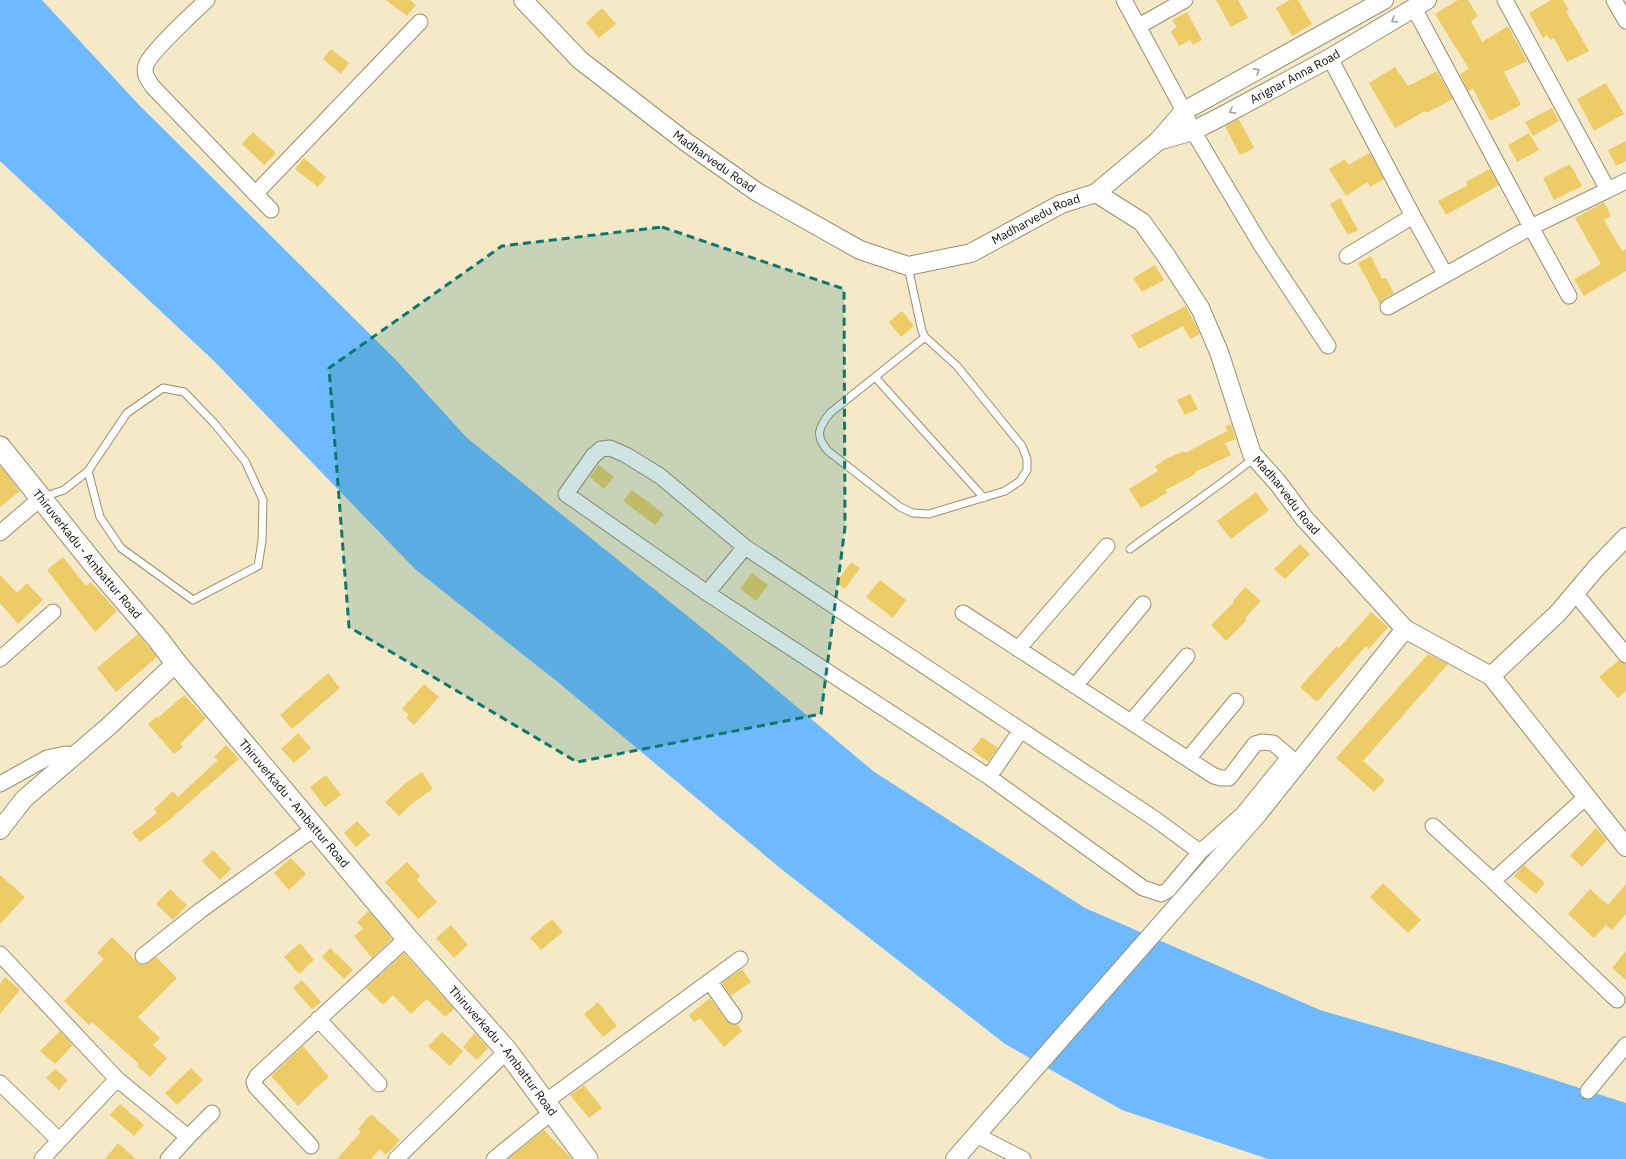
<svg xmlns="http://www.w3.org/2000/svg" width="1626" height="1159" viewBox="0 0 1626 1159" font-family="'IBM Plex Sans',sans-serif">
<rect width="100%" height="100%" fill="#f5e9c8"/>
<path fill="#6eb9ff" d="M0 0H42L139 105 396 360 467 438 727 648 873 771 1085 908 1320 1010 1505 1064 1626 1103V1159H1268L1122 1110 1005 1044 780 868 559 683 415 569 213 360 0 161Z"/>
<path fill="#edcc67" d="M386 0H410L416 5 407 16Z
M1216 0H1238L1248 18 1231 27Z
M1290 0H1298L1312 24 1292 36 1276 8Z
M1458 0H1468L1478 16 1471 21 1482 42 1508 26 1527 61 1504 72 1521 105 1490 121 1473 89 1468 91 1460 74 1469 69 1435 14Z
M1551 0H1563L1569 10 1566 11 1589 51 1567 62 1554 38 1550 40 1547 35 1543 38 1529 13Z
M602 8 616 24 599 38 586 23Z
M1187 12 1202 40 1193 45 1190 40 1179 46 1171 31 1177 27 1172 20Z
M331 49 349 63 341 74 323 59Z
M1395 67 1408 86 1437 71 1453 99 1426 113 1425 111 1395 128 1369 83Z
M1606 83 1624 114 1594 131 1577 99Z
M1552 108 1559 121 1533 136 1525 122Z
M1239 119 1254 148 1240 155 1225 126Z
M253 132 276 153 264 165 242 144Z
M1529 133 1539 150 1517 162 1508 145Z
M1626 141V161L1616 166 1608 150Z
M1370 153 1384 179 1370 187 1368 182 1346 196 1329 169 1345 159 1348 165Z
M304 158 326 177 318 187 295 169Z
M1570 164 1582 186 1554 200 1543 178Z
M1490 169 1499 185 1446 215 1438 201 1468 185 1466 182Z
M1340 198 1358 230 1348 235 1330 204Z
M1604 202 1611 216 1604 220 1622 251 1626 249V271L1584 296 1574 279 1601 264 1575 218Z
M1371 256 1382 279 1386 278 1394 293 1383 299 1380 304 1358 263Z
M1155 265 1164 280 1142 292 1133 278Z
M1186 306 1200 334 1190 339 1183 326 1139 349 1131 335Z
M902 311 914 326 901 337 889 322Z
M1190 394 1198 409 1185 415 1177 400Z
M1231 424 1236 439 1225 443 1231 455 1195 472 1196 474 1165 490 1167 493 1141 508 1129 489 1158 471 1155 466 1166 459 1184 451 1185 453 1227 431 1225 426Z
M599 465 614 477 604 489 590 477Z
M0 466 20 491 0 507Z
M632 490 664 514 655 525 623 501Z
M1256 492 1269 510 1231 539 1217 521Z
M1300 544 1310 554 1285 579 1274 569Z
M63 557 86 586 91 582 117 611 95 632 47 570Z
M851 562 860 568 845 589 836 583Z
M752 573 768 585 756 601 740 589Z
M0 575 17 593 27 583 43 600 18 624 0 603Z
M880 580 906 600 893 618 866 597Z
M1245 587 1261 601 1245 618 1247 620 1226 641 1211 625 1234 602 1233 601Z
M1371 612 1388 627 1369 649 1366 646 1317 702 1300 687 1337 646 1339 648Z
M138 634 157 657 116 692 97 668Z
M1428 654 1448 664 1363 761 1385 780 1374 792 1336 758Z
M1619 660 1626 664V691L1618 698 1599 677Z
M328 673 340 688 292 729 280 715Z
M424 684 439 697 414 725 406 718 409 715 402 709Z
M184 695 206 718 180 744 183 747 174 754 148 724 156 717 158 718Z
M298 733 311 748 294 763 281 749Z
M982 737 998 748 988 762 972 750Z
M226 745 239 759 168 821 140 842 132 833 157 813 154 809 173 791 178 797 218 760 214 757Z
M422 772 433 789 413 803 399 816 385 802 407 782Z
M326 775 341 795 325 807 310 787Z
M357 821 370 835 356 847 344 833Z
M1596 828 1607 840 1582 867 1570 856Z
M213 850 231 869 220 880 202 861Z
M291 858 306 874 289 890 274 873Z
M407 862 420 876 417 880 437 902 418 919 385 882Z
M1524 865 1545 883 1536 894 1514 876Z
M0 875 25 897 0 924Z
M1383 883 1421 920 1408 933 1370 897Z
M1626 884V914L1612 930 1606 925 1594 938 1568 914 1590 889 1608 905Z
M170 889 187 905 173 920 156 904Z
M369 911 392 939 372 958 354 936 363 929 357 922Z
M552 919 563 932 541 950 530 938Z
M451 925 468 945 454 958 436 938Z
M112 937 139 964 145 965 156 957 177 978 138 1017 160 1038 153 1045 167 1058 150 1077 137 1066 139 1064 92 1022 89 1025 64 1001 104 959 97 953Z
M300 943 314 960 299 974 284 957Z
M330 948 353 970 344 979 322 957Z
M1626 951V980L1612 968Z
M404 953 454 1009 445 1017 427 999 411 1014 393 995 383 1005 366 988Z
M742 969 751 982 731 996 722 983Z
M5 977 20 990 0 1014V984Z
M302 980 321 1002 312 1009 293 988Z
M710 998 727 1021 731 1024H737L742 1031 724 1047 700 1018 694 1022 689 1015Z
M598 1002 617 1026 603 1037 584 1014Z
M60 1031 73 1045 55 1064 40 1051Z
M442 1032 463 1051 450 1066 428 1046Z
M475 1033 488 1048 477 1060 463 1047Z
M303 1046 329 1077 311 1092 312 1093 298 1106 271 1076Z
M191 1068 203 1080 177 1105 165 1093Z
M55 1069 68 1080 59 1090 46 1078Z
M584 1085 602 1108 589 1118 570 1095Z
M120 1104 144 1125 134 1136 110 1115Z
M371 1114 400 1140 386 1155 380 1149 371 1159H337L361 1132 358 1129Z
M544 1130 572 1159H508Z
M118 1143 136 1159H105Z"/>
<g fill="none" stroke-linecap="round" stroke-linejoin="round">
<g stroke="#998f70" stroke-width="9">
<path id="service" d="M908 267 922 331 925 337
M925 337 957 366 1022 446 1027 459V470L1020 481 1005 491 929 514 913 513 900 507 828 451C815 436 818 428 830 413Z
M875 377 984 498
M43 497 64 490 88 471 127 413 163 388 184 392 214 423 245 461 263 500 262 541 258 566 193 600 121 548 100 517 88 471
M1130 549C1172 518 1214 490 1254 458"/>
</g>
<g stroke="#998f70" stroke-width="17">
<path id="minor" d="M207 0C195 11 150 53 146 65 143 74 148 80 153 87L271 210
M1124 0 1184 111 1193 131 1261 245 1328 346
M1614 0 1626 21
M1414 8 1531 227 1608 190 1505 0
M1139 26 1185 0
M1330 58 1413 216 1445 274
M1608 190 1626 181
M255 194 420 22
M1347 256 1413 216
M1388 307 1531 227 1569 296
M0 533 41 498
M707 593 745 547
M1575 593 1626 655
M963 613 1214 776 1221 778H1229L1255 744 1262 742 1273 743 1293 760
M1018 649 1107 546
M0 659 53 612
M1075 686 1143 604
M1131 722 1187 656
M1188 759 1236 701
M989 777 1021 730
M0 784 47 758 65 754 75 755
M1433 826 1493 881 1617 1000
M1200 852 1155 819 745 547 660 476 626 455 610 448 601 449 593 456 566 494 707 593 989 777 1143 888 1161 894 1168 890 1200 852 1243 814 1286 761 1293 760 1297 765
M1493 881 1586 797
M0 954 117 1079
M143 956 201 910 315 828
M710 982 734 1016
M318 1019 379 1084
M0 1083 59 1140
M1588 1091 1626 1045
M545 1102 740 959
M976 1135 1023 1159
M311 1146 256 1087 254 1082 257 1076 407 938
M42 1159 117 1079 188 1137 212 1113
M168 1159 188 1137
M396 1159 507 1051
M494 1159 552 1112"/>
</g>
<g stroke="#998f70" stroke-width="20">
<g id="tertiary">
<path id="s1" d="M523 0 580 60 686 142 757 192 860 250 908 266 971 253 1061 204 1096 193 1142 222 1167 257 1200 308 1219 352 1252 454 1278 483 1304 518 1405 629 1491 676 1626 847"/>
<path id="s2" d="M1158 141 1193 131 1224 115 1330 58 1427 0"/>
<path d="M1096 193 1158 141 1184 111 1384 0"/>
<path d="M1491 676 1558 613 1597 567 1626 537"/>
<path d="M0 830 24 799 109 726 176 663"/>
<path d="M955 1159 1257 815 1405 629"/>
</g>
</g>
<g stroke="#998f70" stroke-width="23">
<g id="secondary">
<path id="s3" d="M0 447 97 568 158 639 176 663 407 938 507 1051 587 1159"/>
</g>
</g>
<use href="#service" stroke="#fff" stroke-width="7"/>
<use href="#minor" stroke="#fff" stroke-width="15"/>
<use href="#tertiary" stroke="#fff" stroke-width="18"/>
<use href="#secondary" stroke="#fff" stroke-width="21"/>
</g>
<defs><path id="oneway-chevron" d="M-2-3.5L2.5 0L-2 3.5" fill="none" stroke-width="1.6" stroke-linecap="round" stroke-linejoin="round"/></defs>
<g stroke="#a09f9b">
<use href="#oneway-chevron" transform="translate(1394 20) rotate(149)"/>
<use href="#oneway-chevron" transform="translate(1257 71) rotate(-29)"/>
<use href="#oneway-chevron" transform="translate(1232 111) rotate(152)"/>
</g>
<path fill="#0f766e" fill-opacity="0.2" stroke="#0f766e" stroke-width="3" stroke-dasharray="8 5" stroke-linejoin="round" d="M662 227 844 289 845 527 821 714 577 762 349 627 329 368 502 246Z"/>
<g text-anchor="middle" stroke-width="3" stroke-linejoin="round" paint-order="stroke">
<g font-size="12" fill="#120e04" stroke="#f5e9c8">
<text dy="4" stroke="none"><textPath href="#s2" startOffset="152">Arignar Anna Road</textPath></text>
<text dy="4" stroke="none"><textPath href="#s1" startOffset="251">Madharvedu Road</textPath></text>
<text dy="4" stroke="none"><textPath href="#s1" startOffset="610">Madharvedu Road</textPath></text>
<text dy="4" stroke="none"><textPath href="#s1" startOffset="1043">Madharvedu Road</textPath></text>
<text dy="4" stroke="none"><textPath href="#s3" startOffset="138">Thiruverkadu - Ambattur Road</textPath></text>
<text dy="4" stroke="none"><textPath href="#s3" startOffset="462">Thiruverkadu - Ambattur Road</textPath></text>
<text dy="4" stroke="none"><textPath href="#s3" startOffset="786">Thiruverkadu - Ambattur Road</textPath></text>
</g>
</g>
</svg>
